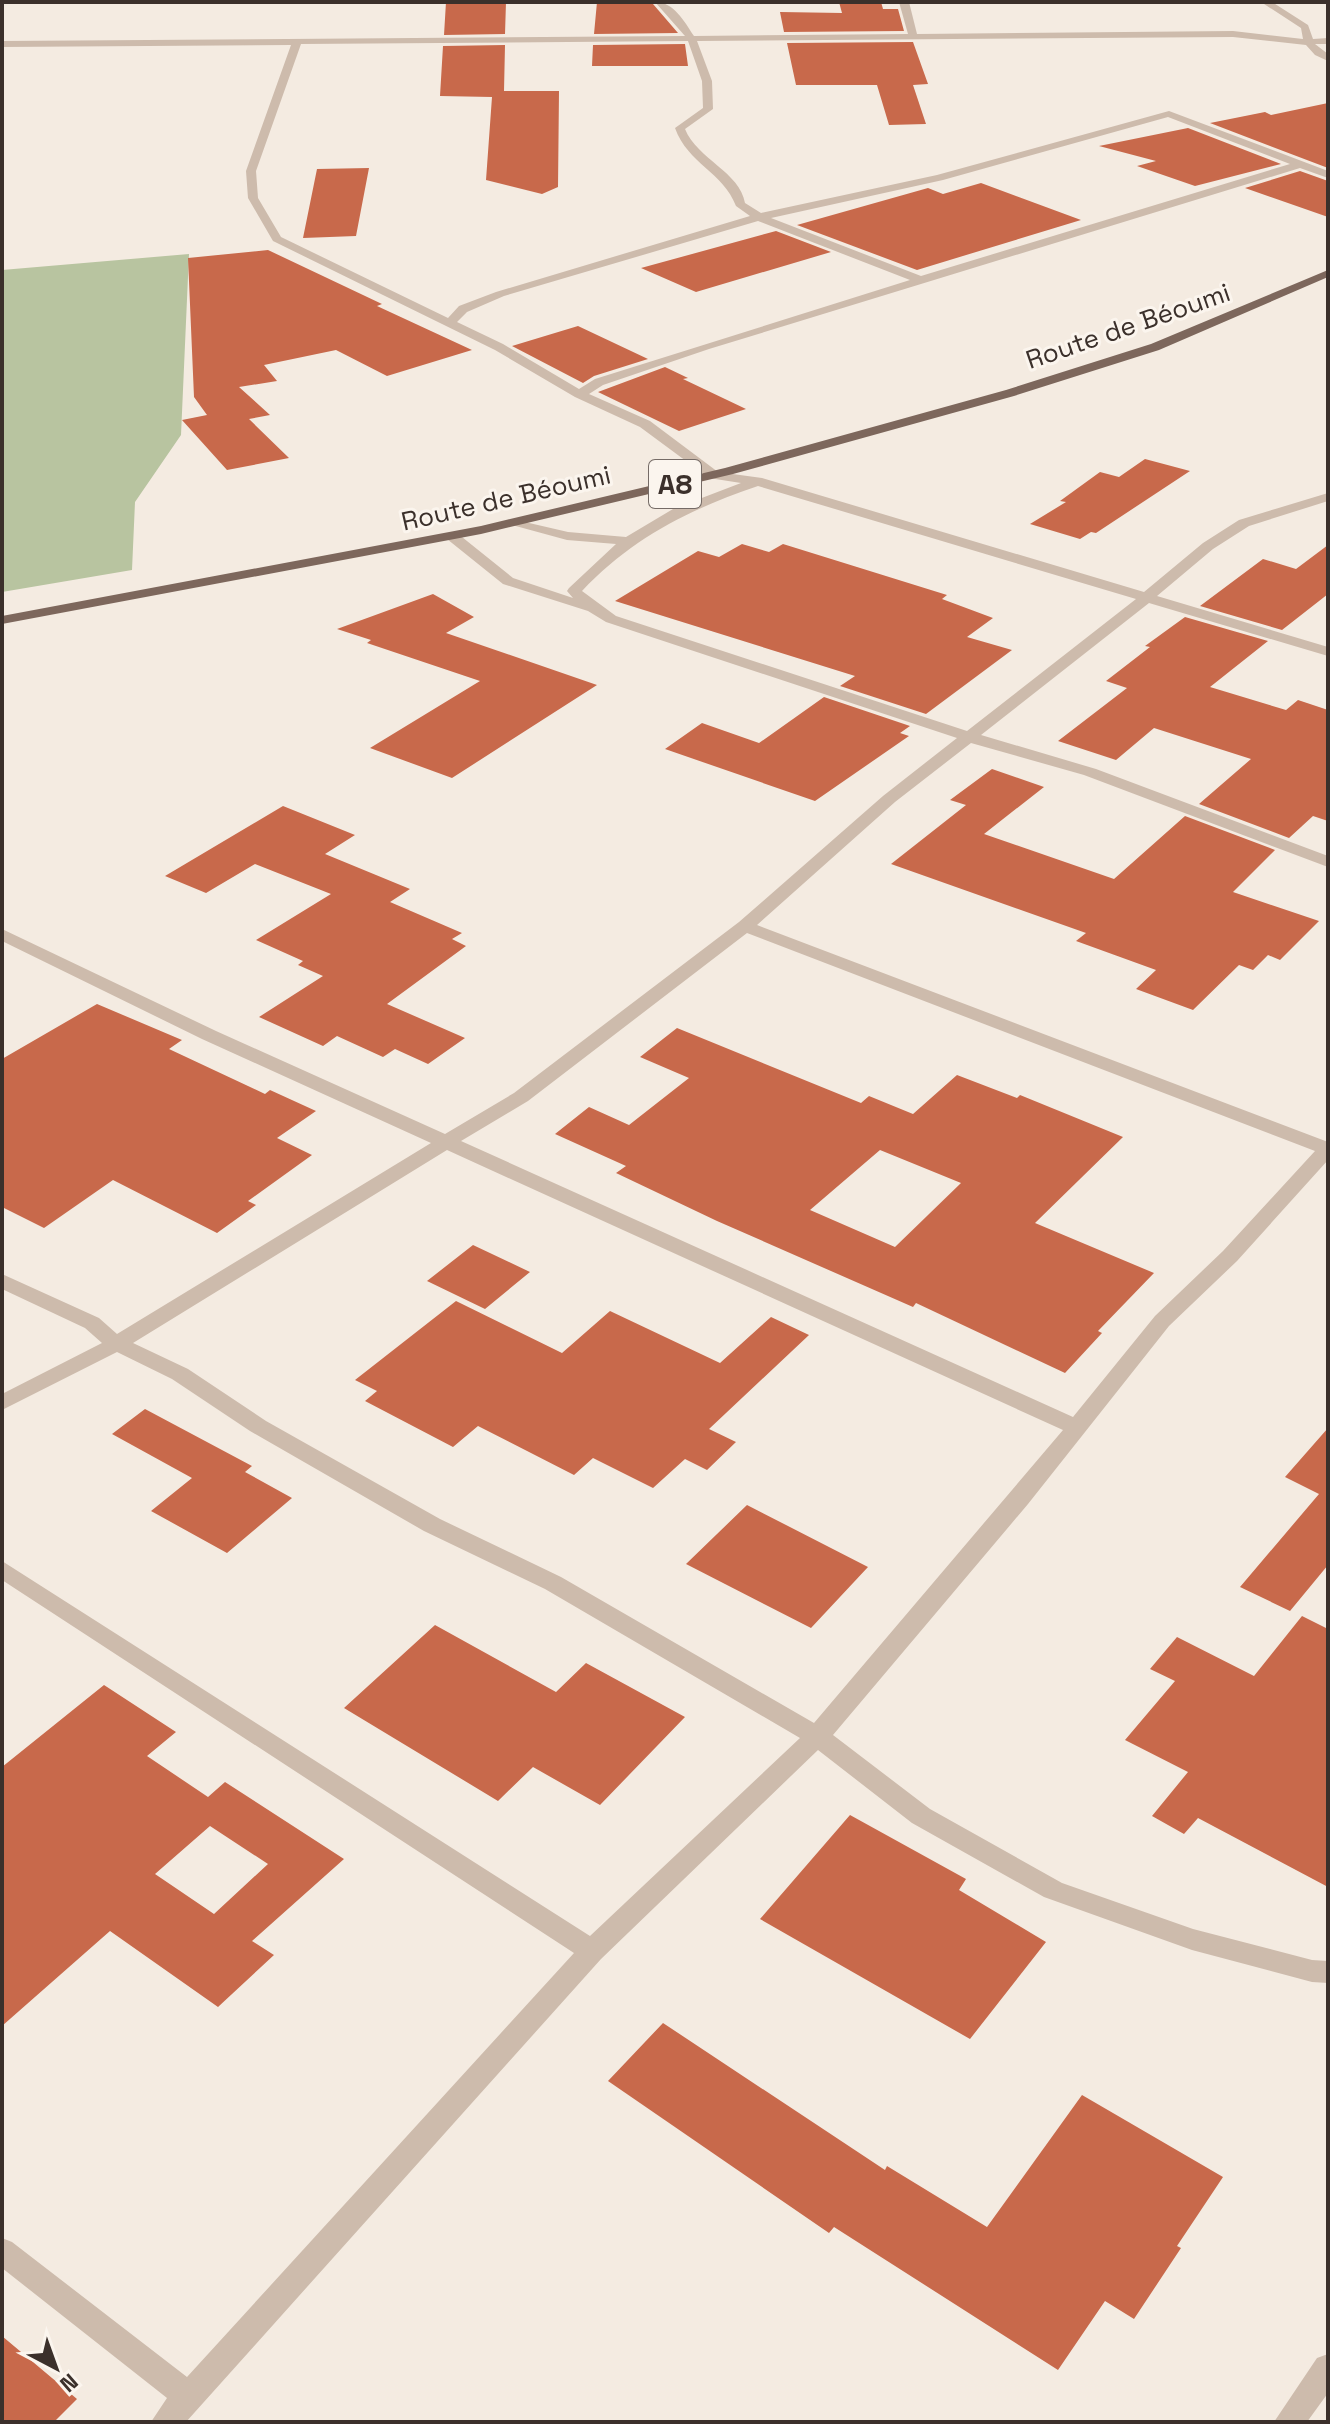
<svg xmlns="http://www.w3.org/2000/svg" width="1330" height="2424" viewBox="0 0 1330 2424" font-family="'Space Grotesk',sans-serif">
<rect width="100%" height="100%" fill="#f4ebe1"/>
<path fill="#b8c4a0" d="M189 254 181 435 135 502 132 570 2 592V270Z"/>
<path fill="#c8694b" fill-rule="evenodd" d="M446 2H506L505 34 444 35Z
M597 2 653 4 678 33 594 34Z
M839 2H881L883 9H898L904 31 784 32 780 12 842 13Z
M913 42 928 84 913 85 926 124 889 125 877 85H796L787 43Z
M685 44 688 66H592L593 45Z
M505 45 504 91H559L558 187 542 194 486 180 492 97 440 96 443 46Z
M1328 103V168L1210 123 1265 112 1271 115Z
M1188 128 1281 164 1195 186 1137 166 1156 161 1099 146Z
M369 168 356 236 303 238 317 169Z
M1300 171 1328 181V217L1245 188Z
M981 183 1081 220 917 270 797 225 928 188 943 194Z
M776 231 831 252 696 292 641 268Z
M268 250 382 304 377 306 472 350 387 376 336 350 264 365 277 381 239 387 270 415 249 419 289 458 227 470 182 420 207 415 194 397 188 258Z
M578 326 648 359 594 376 583 383 512 346Z
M665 367 688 378 683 379 746 409 679 431 598 392Z
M1145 459 1190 471 1096 533 1091 532 1080 539 1030 524 1066 502 1060 501 1100 472 1119 477Z
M742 544 769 552 783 544 947 595 942 599 993 618 967 637 1012 650 926 714 840 686 855 676 615 601 698 551 719 557Z
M1328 545V594L1282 630 1200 606 1263 559 1296 569Z
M433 594 474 617 446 633 597 685 452 778 370 748 480 681 367 643 371 640 337 629Z
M1185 617 1268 641 1210 687 1286 710 1298 700 1328 710V821L1313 816 1289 838 1199 804 1251 759 1154 728 1116 760 1058 741 1127 688 1106 681 1150 647 1145 646Z
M824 697 910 726 900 733 909 736 815 801 665 749 702 723 759 743Z
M992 769 1044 787 984 834 1114 879 1185 816 1275 850 1233 892 1319 921 1280 960 1268 955 1253 970 1239 965 1193 1010 1136 989 1156 970 1076 941 1086 933 891 864 966 805 950 800Z
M283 806 355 835 325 854 410 889 390 902 462 933 452 939 466 946 387 1004 465 1038 428 1064 395 1049 383 1057 337 1036 323 1046 259 1017 323 976 298 965 303 961 256 940 331 894 255 864 206 893 165 876Z
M97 1004 182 1040 169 1049 265 1094 270 1090 316 1111 277 1138 312 1155 248 1201 256 1205 217 1233 113 1180 44 1228 2 1207V1059Z
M677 1028 861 1103 869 1096 913 1114 957 1075 1017 1098 1020 1095 1123 1137 1035 1223 1154 1273 1098 1331 1102 1333 1065 1373 916 1303 913 1307 717 1221 616 1173 626 1166 555 1134 589 1107 629 1125 689 1078 640 1057ZM880 1150 961 1183 895 1247 810 1210Z
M473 1245 530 1272 485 1309 427 1281Z
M456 1301 562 1353 610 1311 720 1363 771 1317 809 1335 709 1429 736 1442 707 1470 685 1459 653 1488 593 1458 574 1475 478 1426 453 1447 365 1401 377 1391 355 1380Z
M145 1409 252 1466 245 1472 292 1498 227 1553 151 1511 192 1478 112 1434Z
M1328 1428V1565L1290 1611 1240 1587 1319 1494 1285 1477Z
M747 1505 868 1567 811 1628 686 1564Z
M1302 1616 1328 1629V1887L1198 1818 1184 1834 1152 1816 1188 1772 1125 1740 1175 1681 1150 1669 1177 1637 1254 1676Z
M435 1625 556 1692 586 1663 685 1717 600 1805 533 1767 498 1801 344 1708Z
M104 1685 176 1732 147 1756 208 1797 225 1782 344 1859 252 1941 274 1955 218 2007 110 1931 2 2026V1767ZM210 1826 268 1864 214 1914 155 1874Z
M850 1815 966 1879 959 1890 1046 1942 970 2039 760 1919Z
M663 2023 885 2170 887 2166 987 2227 1082 2095 1223 2177 1177 2246 1181 2248 1134 2319 1105 2301 1058 2370 834 2227 829 2233 608 2081Z
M2 2336 77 2399 54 2422H2Z"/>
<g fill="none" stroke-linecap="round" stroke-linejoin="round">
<path fill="#cdbbac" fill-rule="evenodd" d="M655 2C674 2 684 21 694 36L908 34 899 2H909L917 34 1233 31 1303 39 1301 28 1261 2H1272L1308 25 1313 39 1328 38V44H1315L1328 54V61L1315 55 1306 45 1233 37 697 41 712 81 713 109 685 129C697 159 740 172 745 203L761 213 937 175 1169 111 1328 171V178L1300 168 709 349 603 385 589 394 650 421 718 472 762 478 1144 592 1203 543 1239 520 1328 493V501L1249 526 1213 549 1157 596 1328 647V656L1149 603 981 735 1096 769 1328 856V867L1084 775 971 743 895 802 757 925 1328 1142V1160L1237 1261 1169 1326 1028 1504 833 1735 930 1809 1062 1883 1193 1929 1312 1960 1328 1961V1983L1312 1982 1192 1950 1044 1897 912 1823 818 1750 601 1959 186 2422H151L167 2398 2 2268V2238L12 2242 187 2377 574 1953 2 1580V1561L590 1936 800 1738 545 1589 424 1531 250 1431 172 1379 117 1352 2 1410V1394L102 1343 85 1328 2 1289V1274L99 1318 117 1334 431 1143 202 1039 2 941V929L216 1031 445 1134 514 1093 739 922 883 796 957 738 606 622 588 611 503 584 447 539V533H457L513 578 573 598 567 591 569 588 616 544 567 540 512 525V519L568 532 626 537 673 509 741 483 709 478 640 427 575 397 495 350 273 241 248 198 246 171 291 45 2 47V41L685 36ZM688 41 702 81 703 108 675 128C688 164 723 172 736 206L750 216 496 292 459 306 448 318 281 237 258 198 256 171 301 44ZM1168 117 1290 164 921 276 771 218 943 180ZM758 221 910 280 595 379 579 389 503 344 457 322 467 312 504 296ZM758 486 1136 599 967 731 616 616 582 591C632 538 690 509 758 486ZM747 933 1315 1151 1223 1251 1155 1316 1073 1417 461 1141 528 1101ZM447 1150 1063 1430 814 1723 561 1577 440 1519 266 1421 188 1369 133 1343Z
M1328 2354V2393L1307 2422H1274L1317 2358Z"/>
<path fill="#7d675c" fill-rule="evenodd" d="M1328 270V277L1159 350 1014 396 733 474 481 534 2 624V616L481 526 725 468 1006 390 1151 344Z"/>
</g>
<g text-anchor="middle" stroke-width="6" stroke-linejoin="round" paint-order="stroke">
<g font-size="26" fill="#3b302b" stroke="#fbf5ee">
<text transform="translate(1128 326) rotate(-19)" y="9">Route de Béoumi</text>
<text transform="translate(506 498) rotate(-13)" y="9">Route de Béoumi</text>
</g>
<rect fill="#fbf5ee" stroke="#756b66" stroke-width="2" x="649" y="460" width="52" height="48" rx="6"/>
<g font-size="28" font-weight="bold" fill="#3b302b">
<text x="675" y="494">A8</text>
</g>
</g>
<rect width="1330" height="2424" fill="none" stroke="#3b302b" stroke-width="8"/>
<g transform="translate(56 2368) rotate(139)" stroke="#fbf5ee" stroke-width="6" paint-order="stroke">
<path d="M0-6L14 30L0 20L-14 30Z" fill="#3b302b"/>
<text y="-12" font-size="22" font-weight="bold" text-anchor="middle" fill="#3b302b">N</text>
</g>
</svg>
